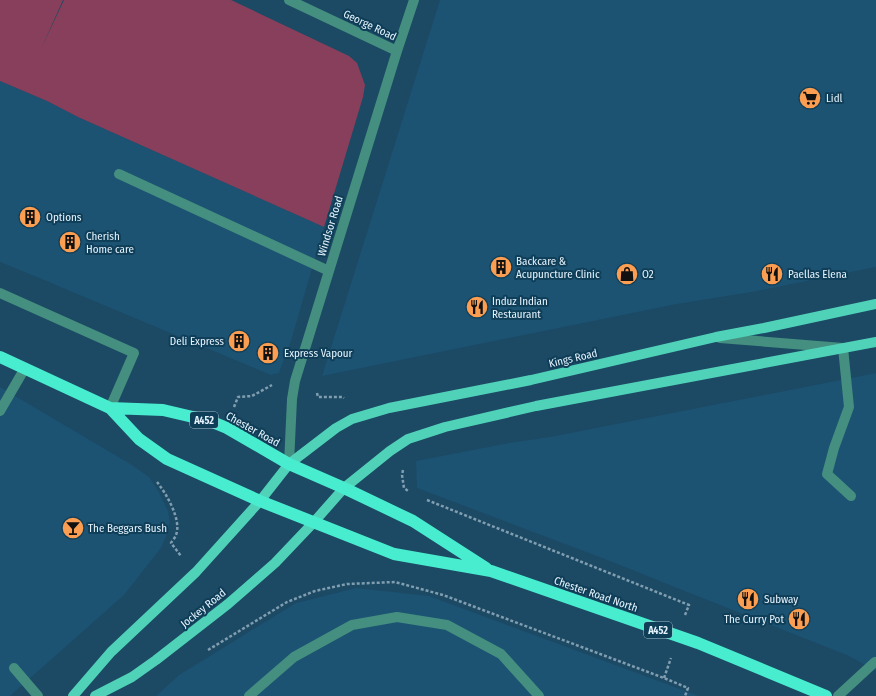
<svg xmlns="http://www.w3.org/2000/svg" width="876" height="696" viewBox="0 0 876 696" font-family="'Fira Sans Condensed',sans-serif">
<rect width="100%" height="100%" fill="#1c4963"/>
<path fill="#1c5272" d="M440 0H876V267L752 292 677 304 322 376Z
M0 81 47 101 78 117 324 227 291 341 279 373 271 375 70 291 44 280 0 262Z
M876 373V671L849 656 682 590 610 561 417 488 416 461 509 443 550 437Z
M0 387 132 465 149 477 159 492 168 511 170 522 166 537 161 548 124 595 10 696H0Z
M356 588 429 596 699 696H156L179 675 296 603Z"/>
<path fill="#883f5b" d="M0 0H63L41 49 64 0H231L349 56 357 63 365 85 363 97 324 227 78 117 47 101 0 81Z"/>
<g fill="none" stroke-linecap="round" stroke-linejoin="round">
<path stroke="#809eb0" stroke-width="2.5" stroke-dasharray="3 2" stroke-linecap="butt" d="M317 393 318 397H343L344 398
M234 407 238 397 252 396 272 385
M403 470 402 475 404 488 408 491
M157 482C166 493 182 520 176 535 175 538 172 541 171 543L181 556
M427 500 689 605 685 615
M208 650 287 602 315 591 347 584 395 582 443 595 664 678 688 688 685 696
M664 678 671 658"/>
<path stroke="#448f7f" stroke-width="10" d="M289 0 397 51
M119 174 329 271
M0 293 134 353 110 408
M720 338 843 348 849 407 834 448 827 474 851 496
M0 411 25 368
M289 464 292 399 295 381 397 51 414 0
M14 668 38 696
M249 696 294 657 352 625 397 617 447 625 501 654 539 696
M838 696 875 662H876"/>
<path stroke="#50d2b9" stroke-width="10" d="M73 696 111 652 196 572 260 501 289 464 336 428 352 419 389 408 531 380 716 337 764 328 876 304
M95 696 132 677 156 660 228 604 275 563 314 522 344 488 390 451 408 439 445 427 536 406 876 342"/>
<path stroke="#48edcf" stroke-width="12" d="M0 357 110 408 139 439 167 459 260 501 394 554 491 571 698 643 826 696
M110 408 163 410 210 421 227 428 289 464 344 488 413 521 486 568"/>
</g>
<defs>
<g id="supermarket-disc" transform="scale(1.15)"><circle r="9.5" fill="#fb9e51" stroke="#0f3e58"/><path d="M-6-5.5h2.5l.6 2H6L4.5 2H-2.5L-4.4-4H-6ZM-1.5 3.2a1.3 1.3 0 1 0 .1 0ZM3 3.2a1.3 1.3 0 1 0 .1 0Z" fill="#111"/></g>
<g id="building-disc" transform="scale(1.15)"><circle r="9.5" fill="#fb9e51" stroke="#0f3e58"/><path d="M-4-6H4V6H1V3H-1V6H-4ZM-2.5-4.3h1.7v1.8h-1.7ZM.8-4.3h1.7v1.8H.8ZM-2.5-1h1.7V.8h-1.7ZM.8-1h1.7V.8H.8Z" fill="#111"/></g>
<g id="shop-disc" transform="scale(1.15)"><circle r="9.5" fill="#fb9e51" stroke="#0f3e58"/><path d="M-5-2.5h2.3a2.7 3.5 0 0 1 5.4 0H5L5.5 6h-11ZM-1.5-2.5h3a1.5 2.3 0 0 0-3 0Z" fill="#111"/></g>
<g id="restaurant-disc" transform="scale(1.15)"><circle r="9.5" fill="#fb9e51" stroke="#0f3e58"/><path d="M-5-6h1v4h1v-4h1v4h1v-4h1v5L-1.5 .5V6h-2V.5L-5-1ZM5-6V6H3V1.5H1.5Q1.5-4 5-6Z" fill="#111"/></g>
<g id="bar-disc" transform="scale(1.15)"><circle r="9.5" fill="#fb9e51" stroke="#0f3e58"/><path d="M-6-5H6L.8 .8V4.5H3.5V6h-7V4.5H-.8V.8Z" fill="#111"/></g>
</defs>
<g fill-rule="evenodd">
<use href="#supermarket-disc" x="810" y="98"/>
<use href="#building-disc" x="30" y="217"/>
<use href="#building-disc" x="70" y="242"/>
<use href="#building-disc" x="501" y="267"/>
<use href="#shop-disc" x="627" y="274"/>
<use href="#restaurant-disc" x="772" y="274"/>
<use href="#restaurant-disc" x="477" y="307"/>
<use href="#building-disc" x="239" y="341"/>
<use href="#building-disc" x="268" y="353"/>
<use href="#bar-disc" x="73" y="528"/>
<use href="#restaurant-disc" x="748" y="599"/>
<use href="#restaurant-disc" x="799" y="619"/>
</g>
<g text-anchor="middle" stroke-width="4" stroke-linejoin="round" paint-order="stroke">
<g fill="#0f3e58" stroke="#a5bdcc" stroke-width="1">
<rect x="190" y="412" width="28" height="16" rx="3"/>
<rect x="644" y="622" width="28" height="16" rx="3"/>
</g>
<g font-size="10" font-weight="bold" fill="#e5f3fd">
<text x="204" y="424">A452</text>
<text x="658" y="634">A452</text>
</g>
<g font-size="11" fill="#e5f3fd" stroke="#0f3e58">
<text transform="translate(370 25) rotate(25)" y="4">George Road</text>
<text transform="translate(330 226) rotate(-73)" y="4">Windsor Road</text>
<text transform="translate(573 358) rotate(-13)" y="4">Kings Road</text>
<text transform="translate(253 429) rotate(29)" y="4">Chester Road</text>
<text transform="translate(596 594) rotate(19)" y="4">Chester Road North</text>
<text transform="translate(203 608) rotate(-39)" y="4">Jockey Road</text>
</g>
<g font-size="11" fill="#e5f3fd" stroke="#0f3e58" text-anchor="start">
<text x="826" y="102">Lidl</text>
<text x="46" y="221">Options</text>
<text x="86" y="240">Cherish<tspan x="86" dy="13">Home care</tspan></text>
<text x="516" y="265">Backcare &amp;<tspan x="516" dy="13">Acupuncture Clinic</tspan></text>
<text x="642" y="278">O2</text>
<text x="788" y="278">Paellas Elena</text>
<text x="492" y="305">Induz Indian<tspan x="492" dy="13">Restaurant</tspan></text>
<text x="224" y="345" text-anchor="end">Deli Express</text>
<text x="284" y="357">Express Vapour</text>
<text x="88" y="532">The Beggars Bush</text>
<text x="764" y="603">Subway</text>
<text x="784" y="623" text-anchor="end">The Curry Pot</text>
</g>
</g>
</svg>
